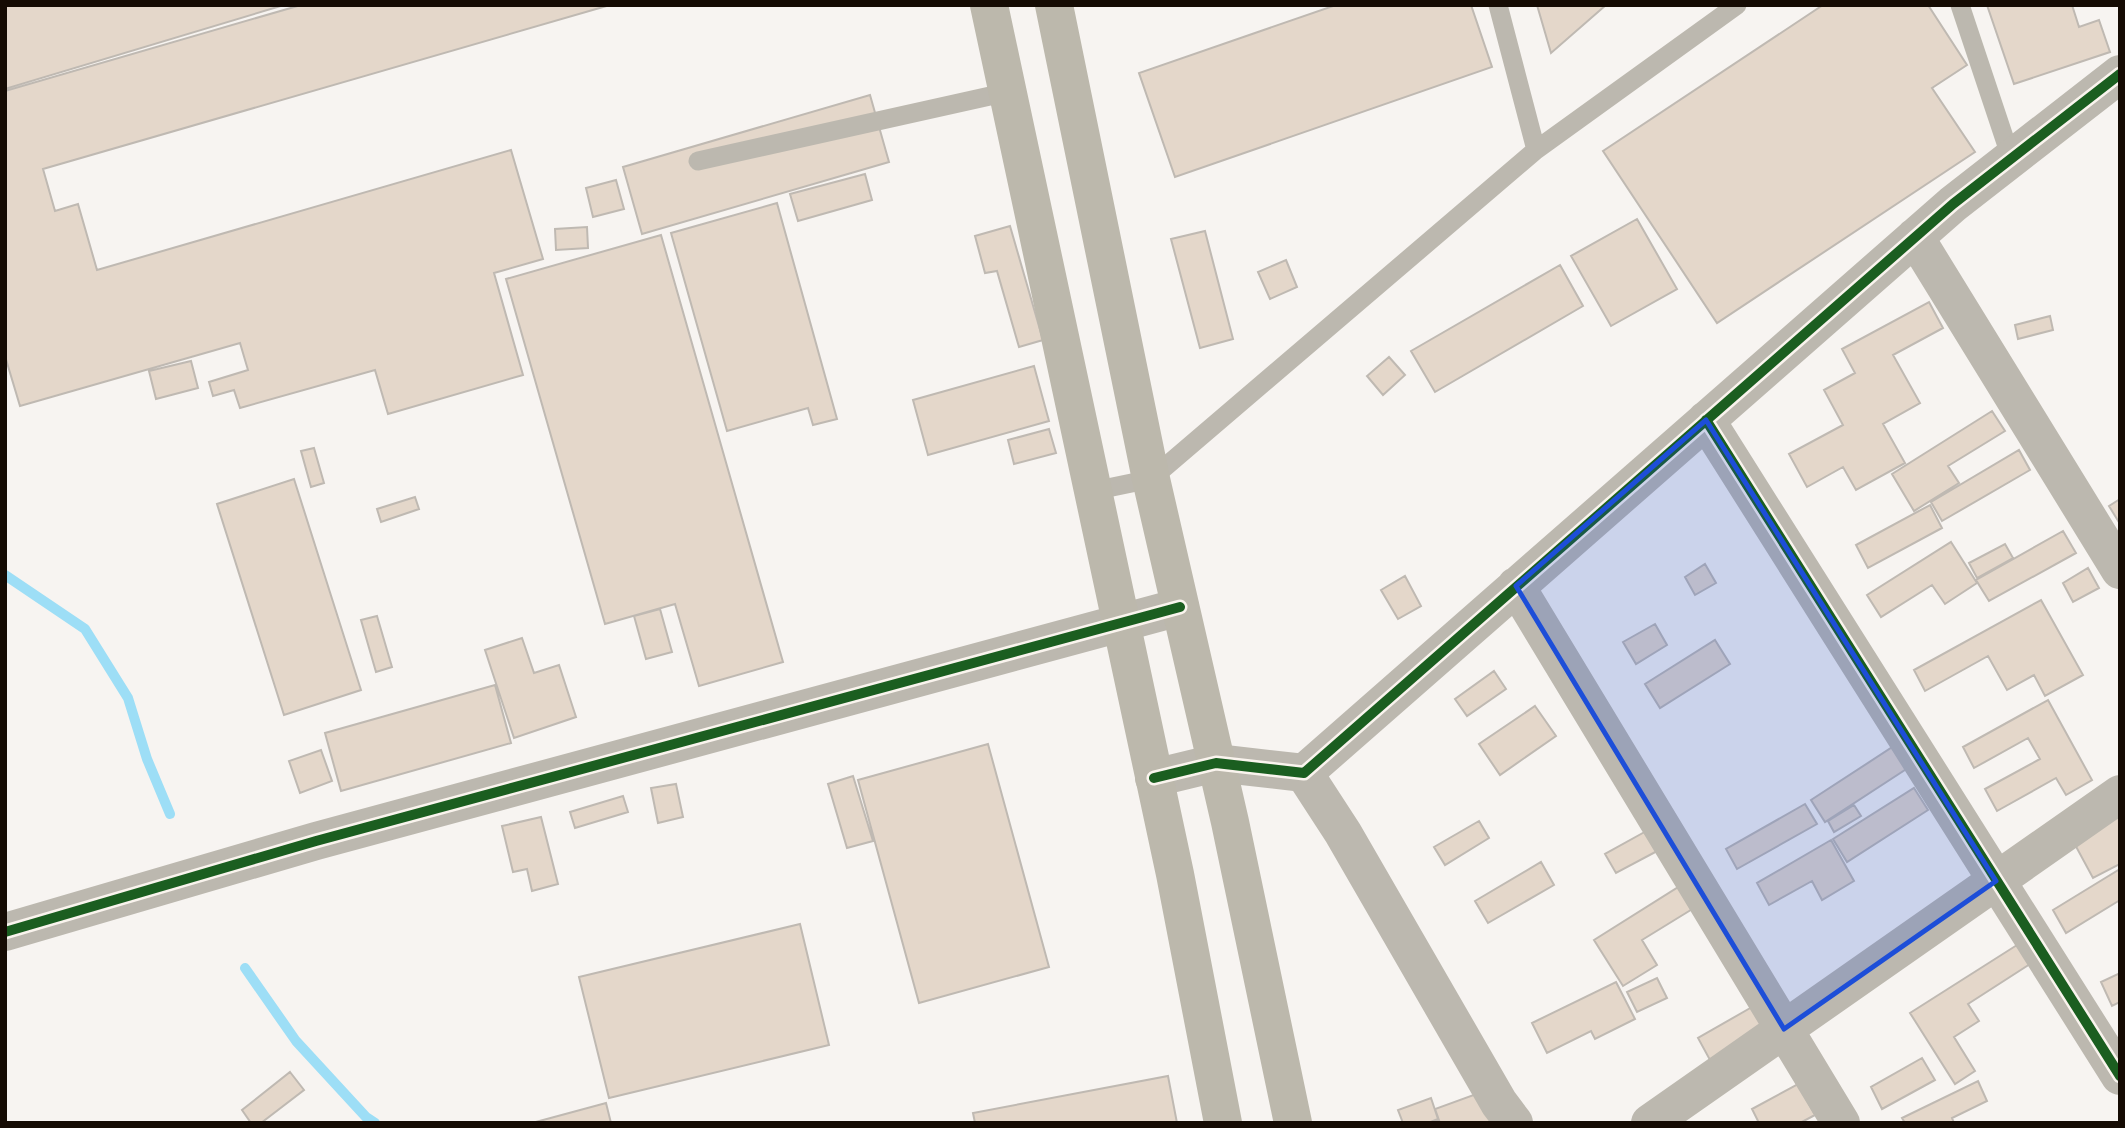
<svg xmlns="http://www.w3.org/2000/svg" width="2125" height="1128" viewBox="0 0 2125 1128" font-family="'Archivo Narrow',sans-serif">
<rect width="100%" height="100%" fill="#f7f4f1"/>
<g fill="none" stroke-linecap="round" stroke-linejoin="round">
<path stroke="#9ddef6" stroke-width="10" d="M5 575 85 629 128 698 147 759 170 814
M245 968 296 1041 366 1117 375 1123"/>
</g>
<path fill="#e4d7ca" stroke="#bfb9b2" stroke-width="2" d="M5 5H284L5 89Z
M301 5H610L43 169 55 211 78 204 97 270 511 150 543 259 494 273 523 375 388 414 375 370 240 408 234 390 213 396 209 382 248 370 240 343 20 406 5 356V91Z
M1336 5H1471L1492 67 1175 177 1139 73Z
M1537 5H1606L1551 53Z
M1823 5H1928L1967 65 1932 88 1975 152 1717 323 1603 151Z
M1987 5H2072L2079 27 2099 20 2110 52 2014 84Z
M870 95 889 162 642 234 623 167Z
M865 174 872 200 798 221 790 194Z
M616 180 624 209 593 217 586 188Z
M777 203 837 419 813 425 808 408 727 431 671 233Z
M1637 219 1677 289 1611 326 1571 256Z
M1010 226 1043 340 1019 347 997 271 985 273 975 236Z
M587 227 588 248 556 250 555 229Z
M1205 231 1233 339 1200 348 1171 239Z
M661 235 783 662 699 686 675 604 605 624 506 279Z
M1286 260 1297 287 1270 299 1258 272Z
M1560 265 1583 306 1435 392 1411 351Z
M1929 302 1943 328 1893 355 1920 403 1883 424 1905 463 1856 490 1843 467 1807 487 1789 454 1843 425 1824 390 1855 373 1842 349Z
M2050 316 2053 330 2018 339 2015 325Z
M1389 357 1405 375 1383 395 1367 376Z
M191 361 198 388 156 399 149 371Z
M1034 366 1049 421 928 455 913 400Z
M1992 411 2005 431 1948 466 1959 483 1914 511 1892 474Z
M1049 429 1056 453 1014 464 1008 440Z
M314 448 324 483 311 487 301 451Z
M2019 450 2030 470 1942 521 1931 502Z
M294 479 361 690 284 715 217 504Z
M415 497 419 509 381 522 377 509Z
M2120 499V524L2109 506Z
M1930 505 1942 528 1868 568 1856 545Z
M2063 531 2076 553 1989 601 1976 580Z
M1951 542 1977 583 1945 604 1932 585 1881 617 1867 595Z
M2005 544 2013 558 1977 578 1969 563Z
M1705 564 1716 583 1695 595 1685 577Z
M2088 568 2099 588 2073 602 2063 583Z
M1405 576 1421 606 1398 619 1381 590Z
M2041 600 2083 675 2045 696 2034 675 2007 690 1988 656 1925 691 1914 670Z
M660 609 672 652 646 659 634 616Z
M377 616 392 667 376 672 361 620Z
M1655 624 1667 645 1636 664 1623 642Z
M522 638 534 673 559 665 576 717 514 738 485 650Z
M1715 640 1730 664 1660 708 1645 684Z
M1494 671 1506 689 1467 716 1455 699Z
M495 685 511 743 341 791 325 733Z
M2048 700 2092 780 2066 795 2056 778 1997 811 1985 789 2040 759 2028 738 1974 768 1963 747Z
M1535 706 1556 736 1500 775 1479 744Z
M988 744 1049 967 919 1003 858 780Z
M1897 744 1911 766 1825 822 1811 800Z
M321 750 332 781 300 793 289 761Z
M853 776 873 841 847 848 828 784Z
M676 784 683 817 658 823 651 788Z
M1914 788 1928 810 1847 862 1833 839Z
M623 796 628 812 575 828 570 812Z
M1805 804 1817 824 1737 869 1726 849Z
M1854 805 1861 816 1834 832 1828 821Z
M2120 816V864L2093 878 2073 841Z
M541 817 558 884 532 891 527 869 513 872 502 826Z
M1479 821 1489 838 1445 865 1434 847Z
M1650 829 1661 849 1616 873 1605 854Z
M1831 840 1854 881 1822 900 1812 881 1769 905 1757 883Z
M1541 862 1554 885 1488 923 1475 901Z
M2120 869V900L2066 933 2053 910Z
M1680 886 1694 908 1642 940 1657 965 1623 986 1594 940Z
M800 924 829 1045 609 1098 579 977Z
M2017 945 2030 964 1968 1004 1979 1021 1954 1037 1975 1071 1955 1084 1910 1013Z
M2120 973V1002L2112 1006 2101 982Z
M1657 978 1667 998 1637 1012 1627 992Z
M1616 982 1635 1019 1595 1039 1591 1031 1547 1053 1532 1023Z
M1752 1007 1765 1029 1710 1060 1698 1038Z
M1922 1058 1935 1080 1882 1109 1871 1087Z
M290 1072 304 1090 261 1123H251L242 1110Z
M1168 1076 1177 1123H975L973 1113Z
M1978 1081 1987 1101 1952 1118 1954 1123H1905L1902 1118Z
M1798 1084 1815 1115 1800 1123H1759L1752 1109Z
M1501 1085 1511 1114 1489 1123H1440L1435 1109Z
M1431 1098 1438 1119 1428 1123H1403L1398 1110Z
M606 1103 611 1123H532Z"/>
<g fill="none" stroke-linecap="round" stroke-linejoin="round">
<path stroke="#bcb8af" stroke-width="19" d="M1498 5 1536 150
M1960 5 2011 158
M698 161 1008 92
M1093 491 1151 479 1536 150 1737 5"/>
<path stroke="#bcb8af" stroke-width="38" d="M1915 237 2120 570
M1706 420 2120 1076
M1516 586 1841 1123
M1304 773 1343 833 1499 1103 1514 1123
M1154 778 1216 763 1304 773 1953 204 2120 74
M5 932 316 841 1180 607
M1650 1123 2120 794"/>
<path stroke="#bcb8ac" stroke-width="38" d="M989 5 1175 874 1223 1123
M1054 5 1151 479 1230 822 1293 1123"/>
<g stroke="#faf4ee" stroke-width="15">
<path id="cycleway" d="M1706 420 2120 1076
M1154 778 1216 763 1304 773 1953 204 2120 74
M5 932 316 841 1180 607"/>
</g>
<use href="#cycleway" stroke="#1b5e20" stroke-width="10"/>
</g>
<path fill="#1d4ed8" fill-opacity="0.2" stroke="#1d4ed8" stroke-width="5" stroke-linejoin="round" d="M1706 420 1996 881 1784 1029 1516 586Z"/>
<rect width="2125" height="1128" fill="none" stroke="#150b03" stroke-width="14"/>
</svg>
